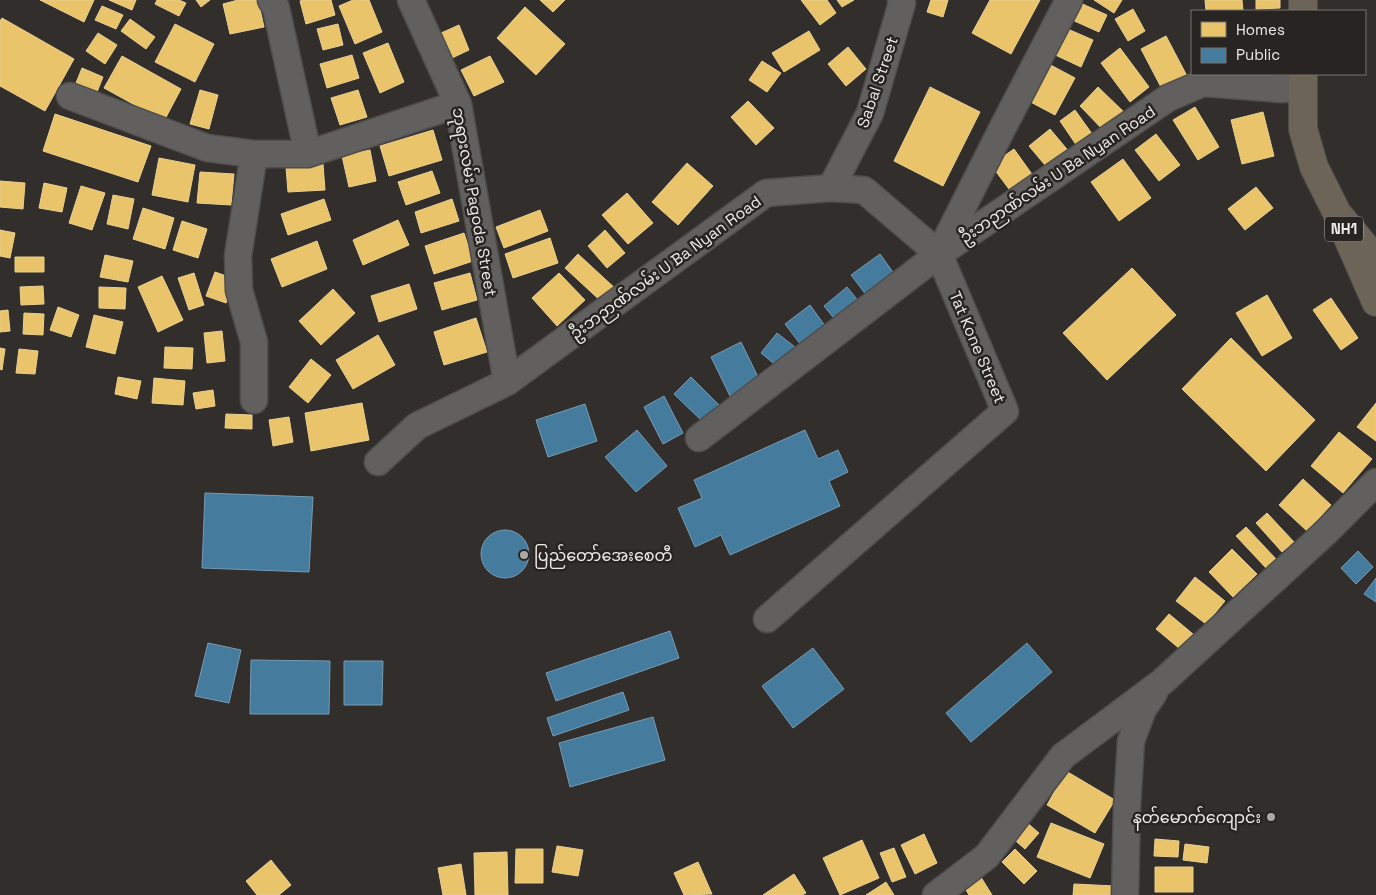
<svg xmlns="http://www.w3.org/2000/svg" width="1376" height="895" viewBox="0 0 1376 895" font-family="'Space Grotesk','Noto Sans Myanmar',sans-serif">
<rect width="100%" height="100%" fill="#312e2c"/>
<path fill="#e9c46a" stroke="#eacf90" d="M40 0H94L84 22Z
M109 0H136L132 10Z
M157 0H179L186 3 179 16 155 4Z
M196 0H210L201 7Z
M238 0H258L264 27 230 34 223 4Z
M303 0H331L335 15 306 24 300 1Z
M353 0H369L382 32 355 44 339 6Z
M540 0H565L553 12Z
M801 0H827L836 13 820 25Z
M837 0H854L842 7Z
M931 0H948L943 17 927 12Z
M990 0H1040L1011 54 972 33Z
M1094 0H1122L1114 13Z
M1205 0H1242L1243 11H1206Z
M1256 0H1280V8L1256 9Z
M1078 2 1107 15 1099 32 1070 19Z
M102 6 123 15 116 29 95 20Z
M525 7 565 44 536 75 497 38Z
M1133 9 1145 31 1128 41 1115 19Z
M2 18 74 59 45 111 0 86V21Z
M130 19 155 37 146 49 121 31Z
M175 24 214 44 195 82 155 62Z
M338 24 343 45 323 50 317 29Z
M459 25 469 50 452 58 441 33Z
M1063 27 1093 40 1081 67 1051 53Z
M809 31 820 50 784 72 772 53Z
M98 33 117 45 105 64 86 51Z
M1166 36 1187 76 1162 89 1141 49Z
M388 43 404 82 380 93 363 53Z
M848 47 866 69 846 86 828 64Z
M1120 48 1149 87 1130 102 1101 63Z
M352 55 359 78 327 88 320 64Z
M122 56 181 89 164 121 104 88Z
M490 56 504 82 474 96 461 70Z
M762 61 781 73 767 92 749 80Z
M1045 62 1075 78 1055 115 1025 99Z
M82 68 103 77 95 97 74 88Z
M930 87 980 112 943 186 894 161Z
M1098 87 1126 114 1106 133 1080 106Z
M200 90 218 95 209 129 190 124Z
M358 90 367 117 340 125 331 98Z
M748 101 774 128 756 145 731 117Z
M1195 107 1219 147 1198 160 1173 120Z
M1075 110 1095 138 1079 149 1060 121Z
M1263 112 1274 156 1242 164 1231 120Z
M55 114 151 146 138 182 43 151Z
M1050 129 1071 154 1050 171 1029 146Z
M433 130 442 160 389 176 380 146Z
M1156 134 1180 165 1159 181 1135 150Z
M1014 149 1034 177 1012 193 991 165Z
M370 150 376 181 349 187 342 156Z
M159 158 195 165 188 202 152 195Z
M1123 159 1151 198 1119 221 1091 182Z
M687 163 713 186 678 225 652 202Z
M323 164 325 190 288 192 286 167Z
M432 171 440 193 406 205 398 182Z
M200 172 234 174 231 205 197 203Z
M0 181 25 183 23 209 0 207Z
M44 183 67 188 62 212 39 208Z
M81 186 105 193 92 230 69 223Z
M1256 187 1273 208 1245 230 1228 209Z
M627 193 653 223 628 244 602 215Z
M113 195 134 199 128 229 107 224Z
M324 199 331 220 288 235 281 214Z
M452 199 459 221 421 233 415 212Z
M143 208 174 218 165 249 133 239Z
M540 210 548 231 504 248 496 227Z
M398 220 409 245 363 265 353 240Z
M182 221 207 229 198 258 173 250Z
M0 230 15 233 10 258 0 256Z
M605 230 625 253 607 268 588 246Z
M464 233 473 261 434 274 425 246Z
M550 238 558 263 513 278 505 254Z
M317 241 327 269 282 287 271 259Z
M578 254 617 290 604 304 565 268Z
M105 255 133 261 128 282 100 277Z
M15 257H44V272H15Z
M1132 268 1176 315 1107 380 1063 333Z
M215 272 235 279 226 303 206 296Z
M194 273 204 305 189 310 178 278Z
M470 273 477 300 442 310 434 283Z
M559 273 585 300 557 326 532 298Z
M162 276 183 320 158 332 138 287Z
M409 284 417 309 379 322 371 296Z
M43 286 44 304 21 305 20 287Z
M99 287 126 288 125 309 99 308Z
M333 289 355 313 321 345 299 321Z
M1267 295 1292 338 1262 356 1236 313Z
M1331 298 1358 338 1341 350 1313 310Z
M58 307 79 315 71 337 50 330Z
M8 310 10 331 0 332V311Z
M24 313 44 314 43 335 23 334Z
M94 315 123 322 115 354 86 347Z
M476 318 487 352 444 365 434 332Z
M222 331 225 361 207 363 204 333Z
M378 335 395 365 353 389 336 360Z
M1231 338 1315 420 1266 471 1182 389Z
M165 347 193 348 192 369 164 368Z
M0 348 5 349 2 370 0 369Z
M19 349 38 351 35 374 16 373Z
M311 359 331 375 308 403 289 387Z
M118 377 141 381 137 399 115 394Z
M154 378 185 381 183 405 152 403Z
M213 390 215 406 196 409 193 393Z
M362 403 369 440 311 451 305 413Z
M1376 403V441L1357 427Z
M226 414 252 415V429L225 428Z
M289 417 293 442 273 446 269 420Z
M1339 432 1372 459 1343 493 1311 466Z
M1303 479 1331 505 1307 531 1279 505Z
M1267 513 1294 542 1282 552 1256 523Z
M1246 527 1276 559 1266 568 1236 536Z
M1232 549 1257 574 1233 597 1209 572Z
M1195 577 1225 601 1206 624 1176 601Z
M1169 614 1193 634 1180 649 1156 629Z
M1066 771 1115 800 1095 833 1047 805Z
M1025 821 1039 833 1025 849 1010 836Z
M1051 823 1104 844 1090 878 1037 857Z
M924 834 937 863 915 874 901 845Z
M1155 839 1179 841 1178 857 1154 856Z
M862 840 879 878 840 895 823 858Z
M1185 844 1209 847 1207 863 1183 860Z
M557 846 583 850 578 876 552 872Z
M894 848 906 877 892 882 880 853Z
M516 849H543V883H515Z
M1015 849 1037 871 1024 884 1002 862Z
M507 852 508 895H475L474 853Z
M271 860 291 885 279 895H257L246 881Z
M698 862 712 894 684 895 674 873Z
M461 864 466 895H443L438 868Z
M1155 867H1193V892H1155Z
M794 874 806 893 802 895H763Z
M979 874 992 895H969L963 885Z
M886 882 894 895H866Z
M1074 884 1115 886 1114 895H1073Z"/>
<path fill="#457b9d" stroke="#779cb4" d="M880 254 895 275 867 296 851 275Z
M847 287 860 303 837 322 824 306Z
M810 305 828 330 804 349 785 324Z
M777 333 795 347 778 367 761 353Z
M741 342 760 381 730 396 711 357Z
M691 377 720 406 704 423 674 394Z
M664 396 683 433 663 444 644 407Z
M585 404 597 441 548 457 536 420Z
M637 430 667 466 636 492 605 457Z
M805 430 818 459 838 450 848 472 829 481 840 506 730 555 721 535 695 547 678 508 702 498 694 480Z
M205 493 313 497 309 572 202 568Z
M481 554a24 24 0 1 1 48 0a24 24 0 1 1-48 0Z
M1358 551 1373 567 1356 584 1341 568Z
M1376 578V602L1364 594Z
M670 631 679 658 556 701 546 673Z
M208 643 241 650 229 703 195 696Z
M1027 643 1052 672 971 742 946 713Z
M813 648 844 689 793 728 762 686Z
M251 660 330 661 329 714H250Z
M344 661H383L382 705H344Z
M623 692 629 710 553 736 547 718Z
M653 717 665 760 570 787 559 743Z"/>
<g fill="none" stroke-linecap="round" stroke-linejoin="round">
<g stroke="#4f4d4b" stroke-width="29">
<path id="minor" d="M271 0 276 8 308 154
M411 0 458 104 507 382
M70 96 207 148 254 154H308L458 104
M831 188 870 113 902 3 901 0
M254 400V342L239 290 238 256 254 154
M699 438 939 254 1003 127 1069 0
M378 462 417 426 507 382 766 193 831 188 864 190 939 254 1168 98 1203 83 1281 89 1303 88
M767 619 1005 411 939 254
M936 895 987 856 1063 756 1162 682 1325 533 1376 482
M1125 895 1127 807 1131 741 1143 709 1154 693"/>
</g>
<g stroke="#4f4d4b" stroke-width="30">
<path id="highway" d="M1303 11V0
M1303 74V129L1314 167 1337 213
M1376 260 1337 213 1376 302"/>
</g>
<use href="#minor" stroke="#62605f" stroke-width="26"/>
<use href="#highway" stroke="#6c6457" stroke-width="28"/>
</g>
<g fill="#aba8a6" stroke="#282421" stroke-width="2">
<circle cx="524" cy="555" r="5"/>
<circle cx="1271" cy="817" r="5"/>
</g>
<g text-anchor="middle" stroke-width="5" stroke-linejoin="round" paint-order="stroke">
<rect fill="#282421" stroke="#b2afac" stroke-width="1" x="1325" y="216.5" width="38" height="25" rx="4"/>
<g font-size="15" font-weight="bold" fill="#edeae8">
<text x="1344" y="234">NH1</text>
</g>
<g font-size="16" fill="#edeae8" stroke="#282421">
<text transform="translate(877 82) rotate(-71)" y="6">Sabal Street</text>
<text transform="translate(1057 174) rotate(-34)" y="6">ဦးဘဉာဏ်လမ်း U Ba Nyan Road</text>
<text transform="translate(475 202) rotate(80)" y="6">ဘုရားလမ်း Pagoda Street</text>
<text transform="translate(665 267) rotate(-36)" y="6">ဦးဘဉာဏ်လမ်း U Ba Nyan Road</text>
<text transform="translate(978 347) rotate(67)" y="6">Tat Kone Street</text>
</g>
<g font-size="16" fill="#edeae8" stroke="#282421" text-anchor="start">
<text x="534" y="561">ပြည်တော်အေးစေတီ</text>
<text x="1261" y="823" text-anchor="end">နတ်မောက်ကျောင်း</text>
</g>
</g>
<rect x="1191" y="10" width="175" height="65" fill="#282421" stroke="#777371"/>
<rect x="1201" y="22" width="25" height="15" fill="#e9c46a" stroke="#777371"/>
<text x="1236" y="35" font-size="15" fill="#edeae8">Homes</text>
<rect x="1201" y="48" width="25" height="15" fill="#457b9d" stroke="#777371"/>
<text x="1236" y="60" font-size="15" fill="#edeae8">Public</text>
</svg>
